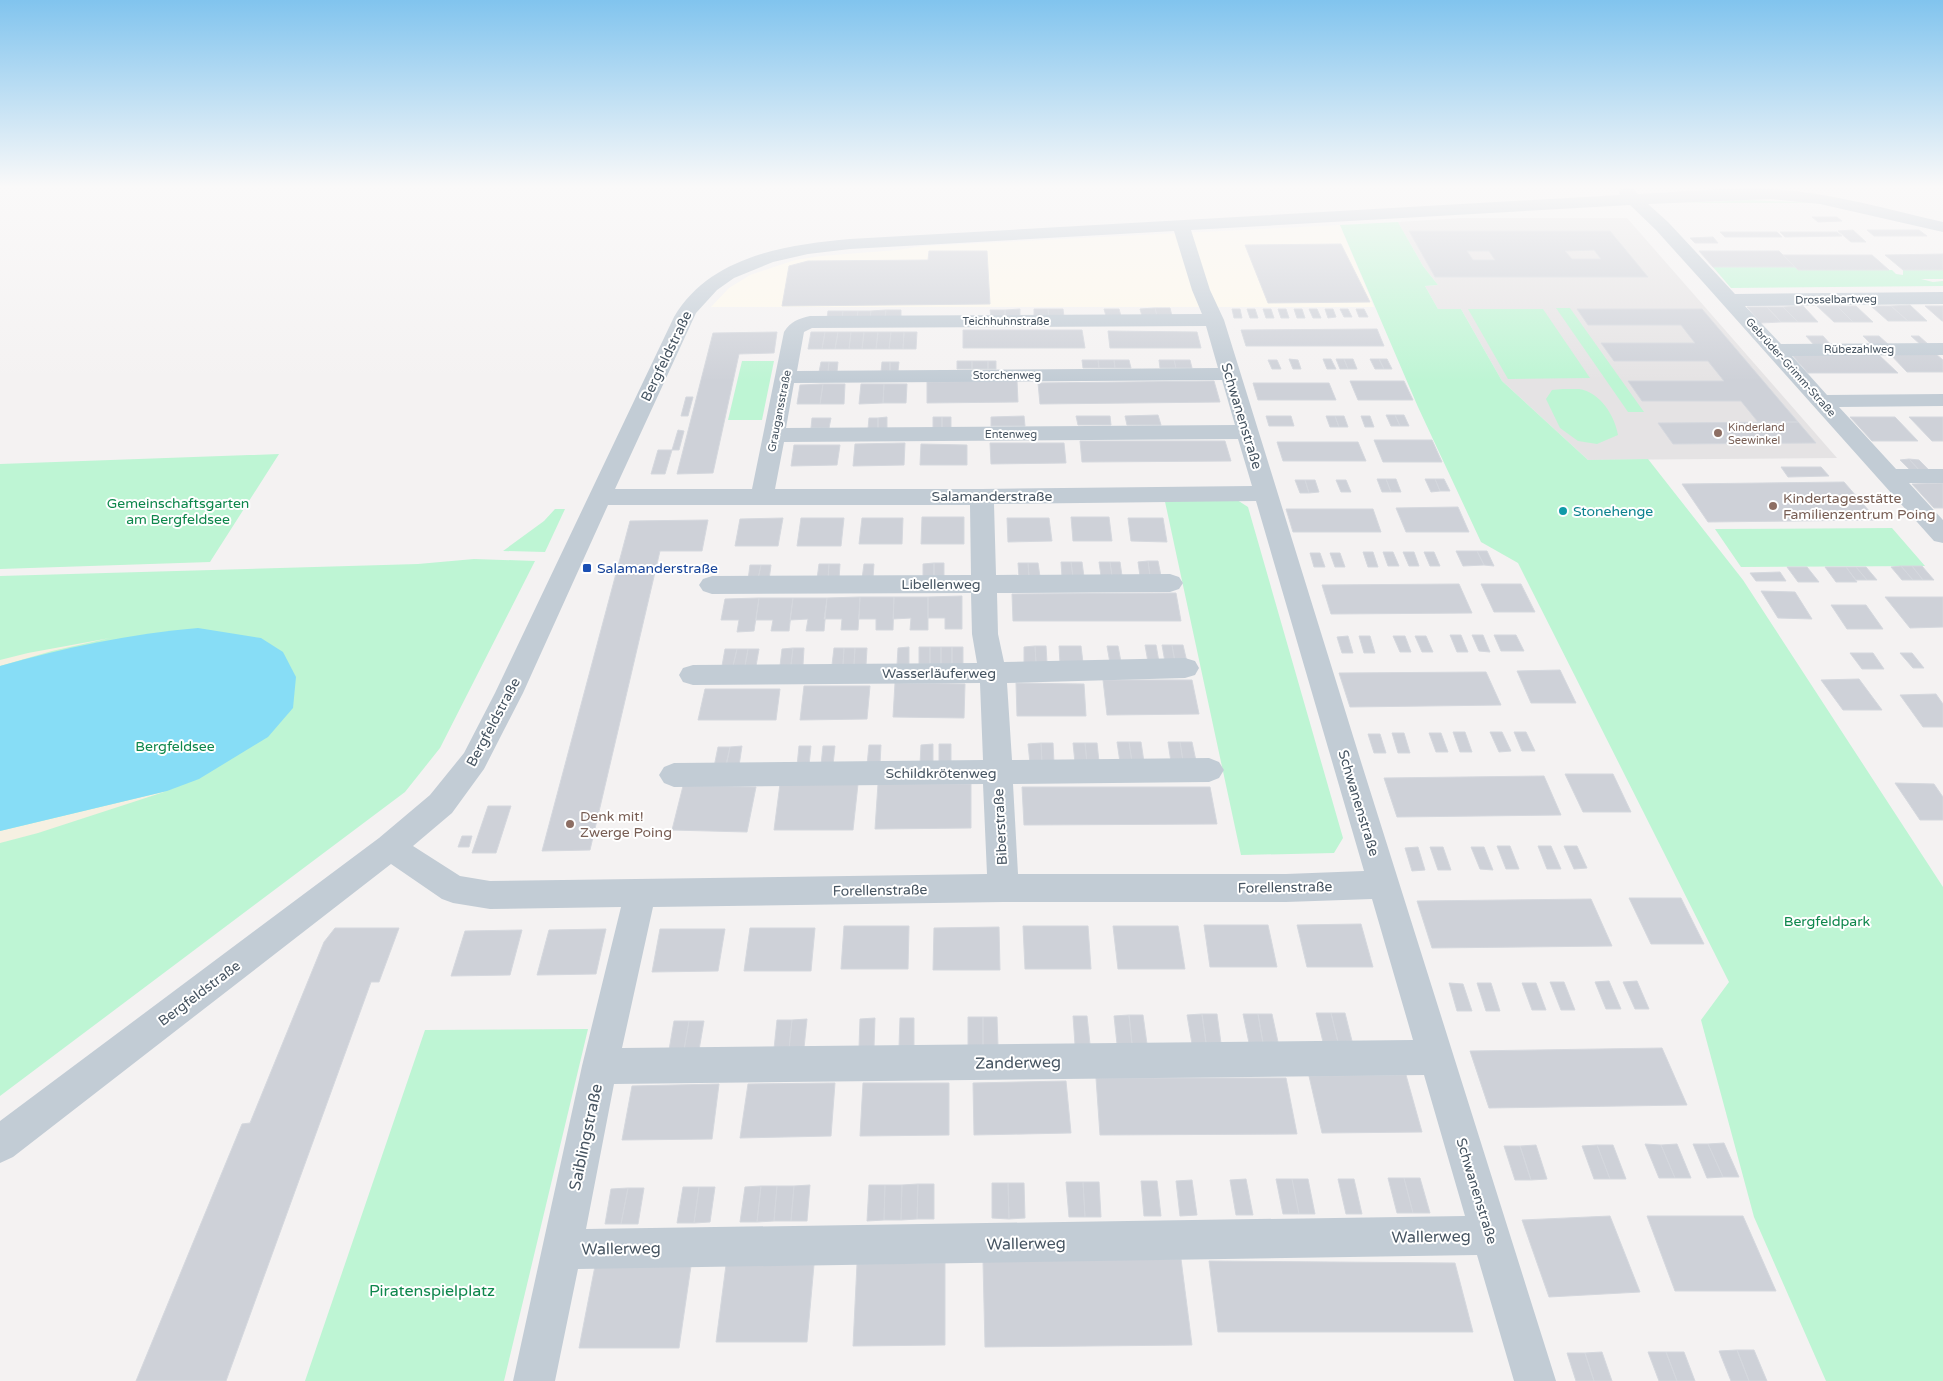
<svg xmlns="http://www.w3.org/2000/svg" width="1943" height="1381" viewBox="0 0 1943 1381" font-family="'Varela Round',sans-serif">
<rect width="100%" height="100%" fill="#f4f2f2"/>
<path fill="#fef9ec" d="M1340 225 1374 307H711L729 288 750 275 795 260 821 256 897 250 923 246Z"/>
<path fill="#e5e3e4" d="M1461 218H1627L1837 458 1588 460 1502 381 1461 309H1438L1425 286 1438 285 1423 266 1398 222Z"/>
<path fill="#bef5d4" d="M1749 200 1816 203H1686Z
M1398 222 1423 266 1438 285 1425 286 1438 309H1461L1502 381 1588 460 1648 459 1743 580 1943 887V1381H1826L1754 1217 1701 1020 1729 982 1518 563 1481 542 1418 407 1340 225Z
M1713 267H1795L1798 270H1892L1896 274 1903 275V270H1943V279H1921L1933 282 1943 281V286L1731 288Z
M1556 308H1570L1644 412H1628Z
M1468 309H1543L1590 378 1508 379Z
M742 361H774L762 420H728Z
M1563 389C1568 389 1574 389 1579 389 1600 392 1615 416 1618 435L1597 444 1578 441 1560 428 1546 399 1552 390Z
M279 454 210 562 0 569V464Z
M1164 497 1234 498 1248 507 1343 838 1334 853 1241 855Z
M555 509H565L545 552 503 551 544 521Z
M1892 528 1925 566 1741 567 1715 529Z
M474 559 535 561 440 748 405 792 0 1096V576L418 564Z
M588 1029 504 1381H305L425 1030Z"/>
<path fill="#f6f0e2" d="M110 638 52 651 0 666V660L28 653Z
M167 791 38 833 0 843V831Z"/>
<path fill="#87ddf6" d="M198 628 261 638 283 652 296 677 293 708 268 737 199 779 167 791 0 831V666C66 647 130 634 198 628Z"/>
<path fill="#ced1d8" stroke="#d5d8de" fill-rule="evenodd" d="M1812 217H1837L1842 221 1818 222Z
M1853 230 1866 242H1851L1838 231Z
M1867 230H1919L1927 236H1874Z
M1409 231H1610L1648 277H1435ZM1594 250 1601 259H1572L1565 251ZM1467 251H1489L1495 260H1473Z
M1720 232H1777L1782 237H1725Z
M1780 232H1837L1842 236 1785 237Z
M1713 237 1718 243H1695L1690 238Z
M1341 244 1370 302 1268 303 1245 245Z
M929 251H987L990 304 782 306 789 266 808 261 928 260Z
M1699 251H1779L1795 267H1713Z
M1943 254V270H1903L1885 255Z
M1783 255H1872L1889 270H1798Z
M1910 305 1927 321H1908L1891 306Z
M1803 306 1818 322H1798L1783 307Z
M1817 306H1837L1853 322H1834Z
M1837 306H1856L1873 322H1853Z
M1871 306H1891L1908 321H1888Z
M1925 306H1943V321H1942Z
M1747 307H1767L1781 322 1761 323Z
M1767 307H1783L1798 322H1781Z
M1155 308H1170L1172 316H1157Z
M1155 308 1157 316H1142L1140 309Z
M1020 309V317H1005V310Z
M1034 309H1048L1049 317H1034Z
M1048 309H1063L1064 317H1049Z
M1104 309H1119L1121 316H1106Z
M1232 309H1240L1242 318H1234Z
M1247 309H1255L1258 318H1250Z
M1263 309H1271L1274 318H1266Z
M1278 309H1286L1289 318H1281Z
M1294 309H1302L1305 318H1297Z
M1309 309H1317L1321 318H1313Z
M1325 309H1333L1336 317 1328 318Z
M1340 309H1348L1352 317H1344Z
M1356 309H1364L1368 317H1359Z
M1577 309H1702L1798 422H1758L1741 401H1642L1628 381H1724L1708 361H1614L1601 343H1695L1681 325H1588Z
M886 310H901V318H885Z
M886 310 885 318H870L871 311Z
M990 310H1005V317H991Z
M828 311H843L842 318H827Z
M843 311H858L857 318H842Z
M858 311H871L870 318H857Z
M1377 329 1384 346H1246L1241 330Z
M963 330H1082L1085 348H963Z
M1108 331 1197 332 1201 348H1110Z
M777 332 774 353 739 354 713 473 677 474 713 333Z
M811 332H825L822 349H808Z
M825 332H838L835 349H822Z
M838 332H851L849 349H835Z
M851 332H864L862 349H849Z
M864 332H878L876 349H862Z
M878 332H891L889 349H876Z
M891 332H904L903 349H889Z
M904 332H917L916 349H903Z
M1806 336H1823L1832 346H1815Z
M1863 336H1879L1889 345H1872Z
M1911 336H1919L1929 345H1921Z
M1889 353 1936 354 1943 360V372H1907Z
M1791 354H1878L1898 373H1808Z
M1289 359 1298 360 1301 369H1293Z
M1323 359H1331L1336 369H1327Z
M1336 359H1344L1348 369H1340Z
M1344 359H1353L1357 369H1348Z
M1370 359H1379L1384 369H1375Z
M1379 359H1387L1392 369H1384Z
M1082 360H1098L1099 368H1083Z
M1098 360H1114L1115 368H1099Z
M1114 360H1129L1131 368H1115Z
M1159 360H1174L1176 368H1160Z
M1174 360H1190L1192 368H1176Z
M1268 360H1277L1281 369H1272Z
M957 361H972V369H957Z
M972 361H988V369H972Z
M988 361H996V369H988Z
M821 362H829L828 372H819Z
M829 362H838L837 372H828Z
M882 362H890V371L881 372Z
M890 362H899L898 371H890Z
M1017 381 1018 402 927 403V382Z
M1214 381 1220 402 1040 404 1038 383Z
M1350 381H1404L1413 400H1358Z
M1253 383H1329L1336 400H1258Z
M823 384 820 404H797L800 385Z
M823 384H845L844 404H820Z
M861 384H884L883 403 859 404Z
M884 384H907L906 403H883Z
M686 397H693L688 416H681Z
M1158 415 1161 425H1127L1125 416Z
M1386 415H1395L1400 426H1391Z
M1395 415H1404L1409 426H1400Z
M1024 416 1025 426H991V417Z
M1076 416H1110L1111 425H1078Z
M1266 416H1291L1294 426H1269Z
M1326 416H1335L1339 427H1330Z
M1335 416H1344L1348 427H1339Z
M1361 416H1370L1374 427H1365Z
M887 417V428L878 429V418Z
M933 417H942V428H933Z
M942 417H951V428H942Z
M1850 417H1895L1918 441H1872Z
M1909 417H1943V441H1932Z
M812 418H831L829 428H811Z
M869 418H878V429H868Z
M1798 422 1816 443 1673 444 1658 423Z
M678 430 684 431 679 450H672Z
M1374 440H1432L1442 462H1383Z
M1080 441H1225L1231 461 1082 462Z
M1277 442H1358L1366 461H1283Z
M905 443 904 465 853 466 855 444Z
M990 443H1064L1066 463 991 464Z
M921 444 967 445V465H920Z
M794 445H840L837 465 791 466Z
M658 450H672L665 474H651Z
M1909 459 1919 460 1929 470 1920 471Z
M1909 459 1920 471 1910 470 1900 460Z
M1781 467H1821L1829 476 1788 477Z
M1377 479H1386L1391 492H1382Z
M1386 479H1396L1401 492H1391Z
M1425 479H1435L1440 491 1431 492Z
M1435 479H1444L1450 491H1440Z
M1295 480H1305L1309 493H1300Z
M1305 480H1315L1319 492 1309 493Z
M1336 480H1346L1351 492H1341Z
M1844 482 1877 520 1708 522 1682 484Z
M1943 483V508H1934L1912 484Z
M1458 507 1469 532H1406L1396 508Z
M1286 509H1373L1381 532H1293Z
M922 517H964V544H921Z
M1071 517H1109L1112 541H1073Z
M783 518 778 546H735L740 519Z
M801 518H844L841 546H797Z
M862 518H903L902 544H859Z
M1007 518H1049L1052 541 1008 542Z
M1128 518H1163L1167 542 1131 541Z
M708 520 702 551H660L590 850 542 851 630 521Z
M1456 551H1477L1484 565 1463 566Z
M1477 551H1487L1494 566 1484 565Z
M1363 552H1373L1378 567H1368Z
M1383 552H1393L1399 566H1388Z
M1403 552H1414L1419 566H1409Z
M1424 552H1434L1440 566H1430Z
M1310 553H1320L1325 567H1314Z
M1330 553H1340L1345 567H1335Z
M1148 561 1150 576H1140L1138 562Z
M1148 561H1158L1161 576H1150Z
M1061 562H1071L1073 577H1062Z
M1071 562H1082L1084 577H1073Z
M1099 562H1110L1112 576H1101Z
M1110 562H1120L1122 576H1112Z
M934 563V578H923V564Z
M934 563H944V578H934Z
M1018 563H1028L1029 577H1019Z
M1028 563H1038L1040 577H1029Z
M819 564H829L828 579H817Z
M829 564H840L839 579H828Z
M864 564H874L873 578 862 579Z
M750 565H761L758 579 748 580Z
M761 565H771L769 580 758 579Z
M1901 566 1913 580H1902L1891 567Z
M1901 566H1912L1923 580H1913Z
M1912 566H1922L1934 580H1923Z
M1787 567H1807L1819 582H1798Z
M1825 567H1846L1857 582H1836Z
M1846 567H1856L1867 580H1856Z
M1856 567H1866L1877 580H1867Z
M1780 572 1786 581H1756L1750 573Z
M1459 584 1472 613 1331 614 1322 585Z
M1481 584H1521L1535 612H1494Z
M1761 591 1795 592 1812 619 1778 618Z
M1176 593 1181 621H1013L1012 594Z
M962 596V629H945V618H928V597Z
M860 597H894L893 630H876V619H859Z
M860 597 858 630H841L842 619H824L827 598Z
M894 597H928V630H910L911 618 893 619Z
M1885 597H1943V627L1910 628Z
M759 598H793L789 631H771L773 620H756Z
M759 598 754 631 737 632 739 620H721L725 599Z
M793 598H827L824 631H806L808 619 790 620Z
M1831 605H1866L1883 629H1847Z
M1450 635H1461L1468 652H1457Z
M1472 635H1483L1490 652 1479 651Z
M1494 635H1516L1524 651H1501Z
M1348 636 1353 653H1342L1337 637Z
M1359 636H1370L1375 653H1364Z
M1393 636H1405L1411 652H1400Z
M1415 636H1426L1433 652H1422Z
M1145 645H1156L1159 662H1148Z
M1162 645H1172L1175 662H1165Z
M1172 645H1183L1187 662H1175Z
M1035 646 1036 663H1024V647Z
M1035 646H1046L1047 663H1036Z
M1059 646H1081L1083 663H1060Z
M1107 646H1118L1121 662 1110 663Z
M909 647V664L897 665 898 648Z
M919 647H930V664H919Z
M930 647H941V664H930Z
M941 647H952V664H941Z
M952 647H963V664H952Z
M793 648 791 665 780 666 782 649Z
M793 648H804L803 665H791Z
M834 648H844L843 665H832Z
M844 648H855L854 665H843Z
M855 648H867L866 665H854Z
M725 649H737L733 666H722Z
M737 649H748L745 666H733Z
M748 649H759L756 666H745Z
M1850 653H1873L1884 669H1862Z
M1900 653H1912L1924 668H1913Z
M1560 670 1576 703H1531L1517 671Z
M1486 672 1501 705 1350 707 1339 673Z
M1859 679 1882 710H1843L1821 680Z
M1103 680H1192L1199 714 1107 715Z
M895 683 965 684 964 718 893 717Z
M1016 683 1084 684 1086 716H1017Z
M804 686H870L867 719 800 720Z
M705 689H780L776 720H698Z
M1936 694 1943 704V727H1923L1900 695Z
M1453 732H1465L1472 752H1460Z
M1490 732H1502L1511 751 1499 752Z
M1514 732H1526L1535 751H1522Z
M1392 733H1404L1410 753H1398Z
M1429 733H1441L1448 752H1436Z
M1368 734H1380L1386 753H1374Z
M1117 742H1129L1132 762H1120Z
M1129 742H1141L1144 762H1132Z
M1168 742H1180L1183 761 1171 762Z
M1180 742H1192L1196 761H1183Z
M1041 743H1053L1054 763H1042Z
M1041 743 1042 763H1030L1028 744Z
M1073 743H1085L1087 763H1075Z
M1085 743H1097L1099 762 1087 763Z
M933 744V764H920L921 745Z
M939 744H951V764H939Z
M869 745H881L880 764 867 765Z
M742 746 739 766H726L730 747Z
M799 746H811L809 765 797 766Z
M823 746H835L833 765H821Z
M718 747H730L726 766 714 767Z
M1565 774H1613L1631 812H1583Z
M1544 776 1561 815 1397 817 1384 778Z
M1895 783 1934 784 1943 797V820H1920Z
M780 784H858L853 830H774Z
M878 784H971V828L875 829Z
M683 786 756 787 747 832 672 830Z
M1022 787H1210L1217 824 1024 825Z
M488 806H511L496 853H472Z
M462 836H472L469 847H458Z
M1497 846H1510L1519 869H1506Z
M1538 846H1551L1561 869H1547Z
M1564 846H1577L1587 868 1574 869Z
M1418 847 1425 870 1412 871 1405 848Z
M1430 847H1443L1451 870H1438Z
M1471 847H1484L1493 870 1480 869Z
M1629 898H1681L1704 944H1651Z
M1591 899 1612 946 1432 948 1417 901Z
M1361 924 1373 967H1307L1297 925Z
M1204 925H1268L1277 967H1210Z
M844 926H909L908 969H841Z
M1023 926H1088L1091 969H1025Z
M1113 926H1178L1185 969H1118Z
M999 927 1000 970H933L934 928Z
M335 928H399L379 982H371L226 1381H136L242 1124 250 1123 324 942Z
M750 928H815L811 971H744Z
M606 929 596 974 537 975 549 930Z
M660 929H725L718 971 652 972Z
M522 930 510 975 451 976 465 931Z
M1609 981 1621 1009H1606L1595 982Z
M1637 981 1649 1009H1635L1623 982Z
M1550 982H1564L1575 1010H1561Z
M1449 983 1463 984 1472 1011H1457Z
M1477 983H1491L1500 1011H1486Z
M1522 983H1536L1546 1010H1532Z
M1316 1013H1331L1338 1042H1323Z
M1331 1013H1345L1352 1041 1338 1042Z
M1202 1014 1206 1043 1192 1044 1187 1015Z
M1202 1014H1217L1221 1043H1206Z
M1243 1014H1258L1263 1043H1249Z
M1258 1014H1272L1278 1042 1263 1043Z
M1129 1015 1132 1044H1117L1114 1016Z
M1129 1015H1143L1147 1044H1132Z
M1073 1016H1087L1090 1044 1075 1045Z
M968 1017H983V1046H968Z
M983 1017H997L998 1046H983Z
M875 1018 874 1047 859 1048 860 1019Z
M900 1018H914V1047H899Z
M807 1019 804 1048 789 1049 792 1020Z
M777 1020H792L789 1049H774Z
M674 1021H689L684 1050H669Z
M689 1021H704L699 1050H684Z
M1662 1048 1687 1105 1489 1108 1470 1051Z
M1406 1075 1422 1132 1322 1133 1309 1076Z
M1096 1078H1286L1297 1134 1100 1135Z
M1066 1081 1071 1133 974 1135 973 1083Z
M835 1083 831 1136 740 1138 748 1084Z
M863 1083H949V1135L860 1136Z
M719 1084 712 1139 622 1140 632 1086Z
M1724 1143 1739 1177H1723L1708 1144Z
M1645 1144 1661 1145 1675 1178H1659Z
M1677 1144 1691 1178H1675L1661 1145Z
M1693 1144H1708L1723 1177 1707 1178Z
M1536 1145 1547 1179 1531 1180 1520 1146Z
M1597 1145 1610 1179H1594L1582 1146Z
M1597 1145H1613L1626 1179H1610Z
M1504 1146H1520L1531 1180H1515Z
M1388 1178H1404L1413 1213H1397Z
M1404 1178H1420L1430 1213H1413Z
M1246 1179 1253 1215H1236L1230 1180Z
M1276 1179H1292L1299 1214H1283Z
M1292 1179H1308L1315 1214H1299Z
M1338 1179H1354L1362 1214H1346Z
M1192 1180 1197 1215 1180 1216 1176 1181Z
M1141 1181H1157L1161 1216H1144Z
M1066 1182H1083L1085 1217H1069Z
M1083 1182H1099L1101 1217H1085Z
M992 1183H1008L1009 1219 992 1218Z
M1008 1183H1024L1025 1218 1009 1219Z
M918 1184H934V1219H917Z
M918 1184 917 1219 901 1220 902 1185Z
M810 1185 807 1221H791L794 1186Z
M869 1185H885L884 1220 867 1221Z
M885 1185H902L901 1220H884Z
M761 1186H777L774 1221 757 1222Z
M761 1186 757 1222H740L745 1187Z
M777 1186H794L791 1221H774Z
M683 1187H699L694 1223H677Z
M699 1187H715L710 1222 694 1223Z
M628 1188H644L638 1224H621Z
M628 1188 621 1224H605L611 1189Z
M1610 1216 1640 1292 1549 1297 1522 1220Z
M1647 1216H1743L1776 1291H1675Z
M1181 1259 1192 1345 985 1347 983 1261Z
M1209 1261 1455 1263 1473 1332H1218Z
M945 1263V1345L853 1346 857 1264Z
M726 1265H814L807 1342H716Z
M595 1266H691L679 1348H579Z
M1737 1350H1754L1767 1381H1749Z
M1737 1350 1749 1381H1731L1719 1351Z
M1602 1352 1612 1381H1594L1585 1353Z
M1648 1352H1666L1677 1381H1659Z
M1666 1352H1684L1695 1381H1677Z
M1567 1353H1585L1594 1381H1576Z"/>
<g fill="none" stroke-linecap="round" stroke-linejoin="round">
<path fill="#c2ccd5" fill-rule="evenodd" d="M1627 188 1633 189 1638 194C1682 192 1727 187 1771 189 1829 192 1886 209 1943 222V232L1820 204 1771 199 1648 204 1668 222 1735 294 1943 292V304L1745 306 1781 344 1943 343V355L1792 356 1827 395 1943 394V406L1839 407 1896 469H1943V483H1909L1943 520V543L1934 541 1702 281 1656 230 1630 205 1191 230 1210 290 1224 320 1362 765 1556 1381H1514L1477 1255 578 1269 555 1381H513L582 1066 621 907 490 909 453 903 442 899 391 864 13 1157 0 1163V1121L379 838 430 795 464 753 495 693 674 317C710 256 785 245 850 239L1620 195 1619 193 1621 189ZM1174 231 1192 290 1202 314 810 316C798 319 791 321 784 332L752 489H615L696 313 717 290 734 278 773 262 808 254 850 249ZM1206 326 1218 368 797 371 804 332 812 328ZM1222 380 1235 425 786 428 794 383ZM1238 439 1252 486 982 489H775L784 442ZM1256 501 1364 871 1286 874H1018L1013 784 1209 782 1219 778 1224 770 1219 762 1209 758 1012 760 1007 683 1185 678 1195 675 1199 668 1195 661 1185 658 1004 662 998 634 997 593 1170 592 1179 589 1183 583 1179 577 1170 574 996 575 994 504ZM608 505H970L971 575 712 576 703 579 699 585 703 591 712 594 971 593 972 634 977 663 693 665 683 668 679 675 683 682 693 685 980 683 983 760 674 763 664 767 659 775 664 783 674 787 983 784 987 874 490 881 460 876 413 846 452 813 484 769 523 693ZM1372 899 1413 1040 622 1048 653 907 1003 902H1286ZM1424 1075 1465 1216 586 1229 614 1084Z"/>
</g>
<linearGradient id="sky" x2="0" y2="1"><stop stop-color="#81c4ee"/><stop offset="0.49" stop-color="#faf9f9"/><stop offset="1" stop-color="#faf9f9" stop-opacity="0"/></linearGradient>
<rect width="1943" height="381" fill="url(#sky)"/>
<g fill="#8d6e63" stroke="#fff" stroke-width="2">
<circle cx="1718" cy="433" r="5"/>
<circle cx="1773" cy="506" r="5"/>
<circle cx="570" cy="824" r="5"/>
</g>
<circle fill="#0f9aa8" stroke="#fff" stroke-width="2" cx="1563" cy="511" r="5"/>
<rect fill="#1a4fb4" stroke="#fff" stroke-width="2" x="582" y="563" width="10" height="10" rx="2.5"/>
<g text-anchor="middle" stroke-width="4" stroke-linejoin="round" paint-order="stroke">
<g font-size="11" fill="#475562" stroke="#fff">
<text transform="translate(1836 299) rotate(-1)" y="4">Drosselbartweg</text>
<text x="1006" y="325">Teichhuhnstraße</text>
<text x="1859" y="353">Rübezahlweg</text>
<text transform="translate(1791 367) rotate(48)" y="4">Gebrüder-Grimm-Straße</text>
<text x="1007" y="379">Storchenweg</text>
<text transform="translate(779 411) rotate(-79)" y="4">Graugansstraße</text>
<text x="1011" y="438">Entenweg</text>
</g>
<g font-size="11" fill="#785e54" stroke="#fff" text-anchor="start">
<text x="1728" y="431">Kinderland<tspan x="1728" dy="13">Seewinkel</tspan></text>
</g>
<g font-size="14" fill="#475562" stroke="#fff">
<text transform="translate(666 356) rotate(-64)" y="5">Bergfeldstraße</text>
<text transform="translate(1242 416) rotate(73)" y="5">Schwanenstraße</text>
<text x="992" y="501">Salamanderstraße</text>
<text x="941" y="589">Libellenweg</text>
<text x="939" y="678">Wasserläuferweg</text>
<text transform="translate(493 722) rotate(-62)" y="5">Bergfeldstraße</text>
<text x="941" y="778">Schildkrötenweg</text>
<text transform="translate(1359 803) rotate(73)" y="5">Schwanenstraße</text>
<text transform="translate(1000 827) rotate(-93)" y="5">Biberstraße</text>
<text transform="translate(1285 887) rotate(-1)" y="5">Forellenstraße</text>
<text transform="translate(880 890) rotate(-1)" y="5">Forellenstraße</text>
<text transform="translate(199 993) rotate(-37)" y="5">Bergfeldstraße</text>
<text transform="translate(1477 1191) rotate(73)" y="5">Schwanenstraße</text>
</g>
<g font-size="14" fill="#785e54" stroke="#fff" text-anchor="start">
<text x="1783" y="503">Kindertagesstätte<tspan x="1783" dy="16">Familienzentrum Poing</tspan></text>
<text x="580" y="821">Denk mit!<tspan x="580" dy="16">Zwerge Poing</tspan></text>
</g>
<g font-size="14" fill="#0e874c" stroke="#fff">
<text x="178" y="508">Gemeinschaftsgarten<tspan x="178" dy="16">am Bergfeldsee</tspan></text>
<text x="175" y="751">Bergfeldsee</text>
<text x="1827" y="926">Bergfeldpark</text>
</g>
<g font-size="14" fill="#0d838f" stroke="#fff" text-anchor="start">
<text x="1573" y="516">Stonehenge</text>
</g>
<g font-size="14" fill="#164399" stroke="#fff" text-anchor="start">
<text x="597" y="573">Salamanderstraße</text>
</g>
<g font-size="16" fill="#475562" stroke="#fff">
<text transform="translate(1018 1062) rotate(-1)" y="6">Zanderweg</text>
<text transform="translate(585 1137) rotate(-78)" y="6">Saiblingstraße</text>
<text transform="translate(1431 1236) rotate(-1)" y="6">Wallerweg</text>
<text transform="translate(1026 1243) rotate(-1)" y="6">Wallerweg</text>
<text transform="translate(621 1248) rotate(-1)" y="6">Wallerweg</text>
</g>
<g font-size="16" fill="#0e874c" stroke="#fff">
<text x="432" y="1296">Piratenspielplatz</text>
</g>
</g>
</svg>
